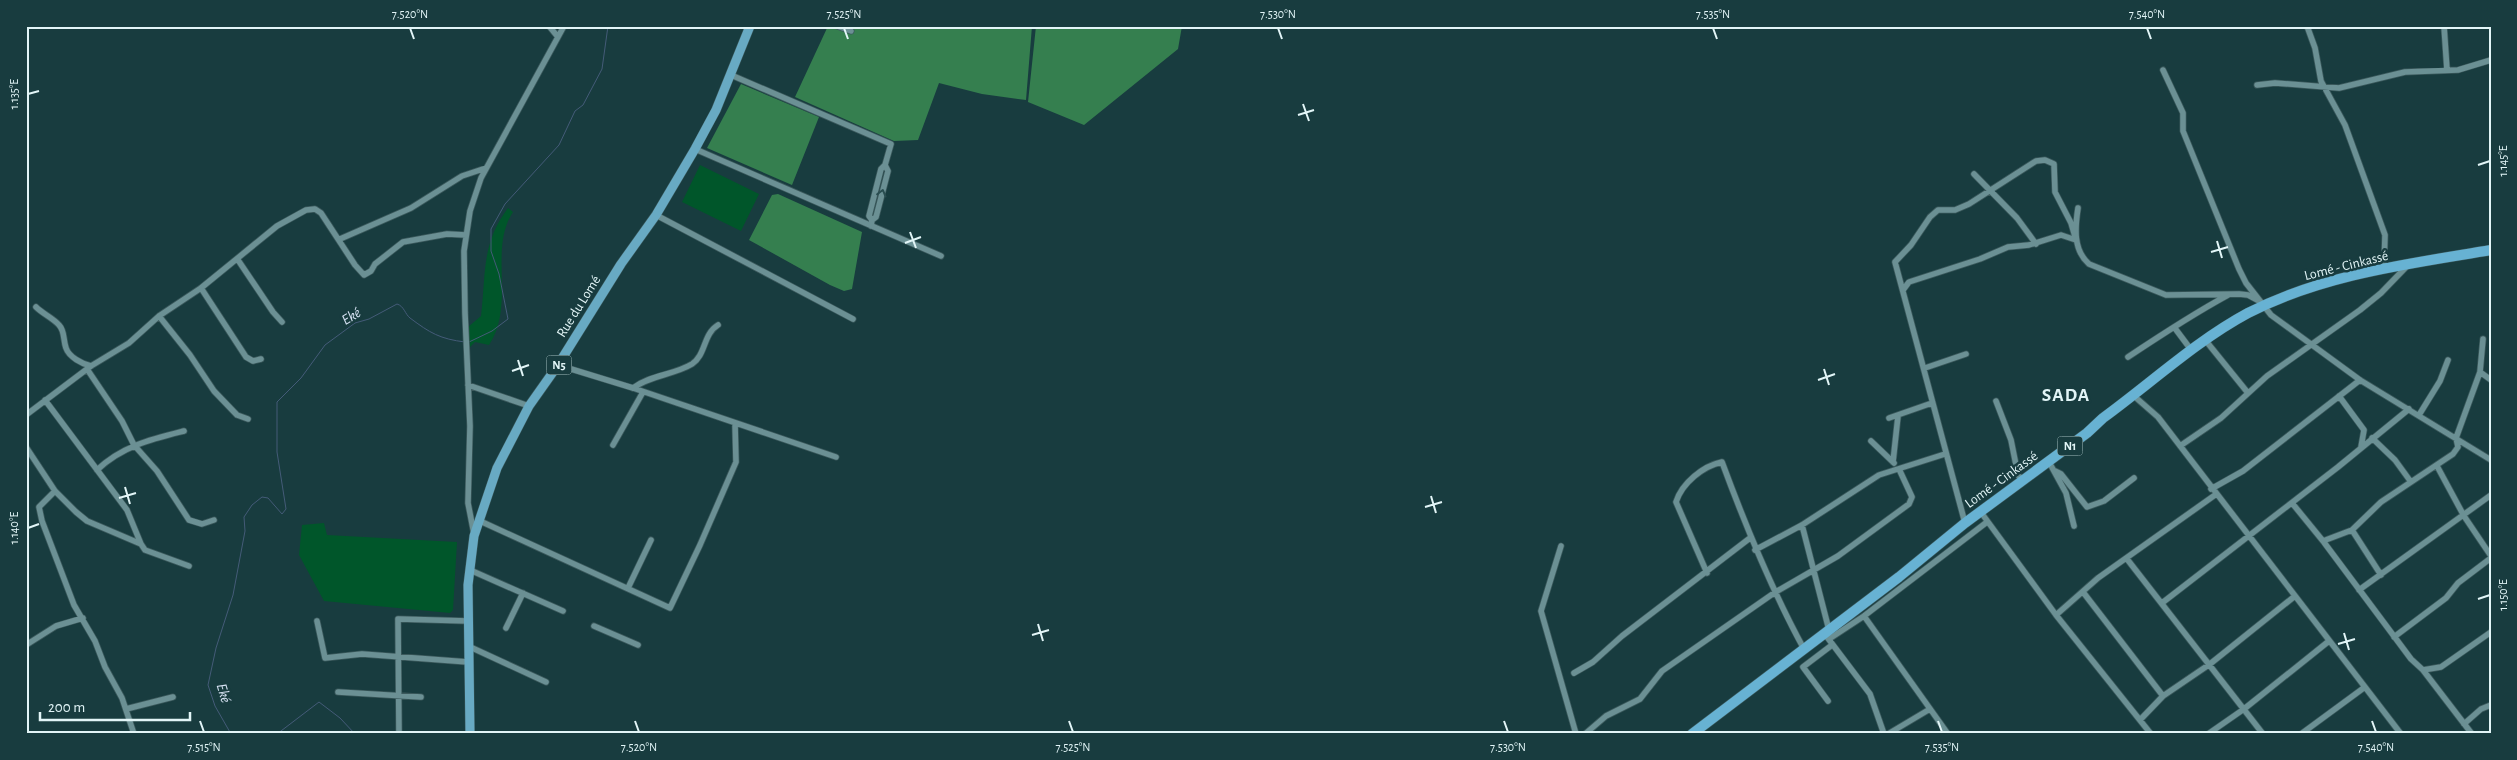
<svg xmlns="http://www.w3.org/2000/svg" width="2517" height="760" viewBox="0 0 2517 760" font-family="'Alegreya Sans',sans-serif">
<rect width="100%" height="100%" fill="#183c3f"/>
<path fill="#00562a" d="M700 165 759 194 741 231 682 202Z
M508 208 513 212C488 250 516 304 489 345L475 342 469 348 468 327 481 316C486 274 481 244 508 208Z
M324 523 327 535 457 542 453 610 450 613 324 601 299 555 302 525Z"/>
<path fill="#357f4f" d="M828 26H1032L1026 100 982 94 939 83 918 140 894 141 795 97Z
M1036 26H1182L1178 49 1084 125 1028 102Z
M741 84 819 117 792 185 707 148Z
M778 194 862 232 852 289 844 291 830 285 749 240 772 195Z"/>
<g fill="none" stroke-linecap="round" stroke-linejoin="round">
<path stroke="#445b78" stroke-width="1" d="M469 342 492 331 508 319 499 274 491 251V229L505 204 559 145 575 111 583 105 602 69 608 26
M231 734 215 706 208 685 216 648 233 595 245 531 244 517 252 505 262 497 268 498 282 514 286 509 277 452V402L301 378 325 345 355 323 369 319 397 304C404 306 405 314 410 318 430 333 440 339 465 342
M277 734 319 702 340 718 355 734"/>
<g stroke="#3b595c" stroke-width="7">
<path id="minor" d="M549 26 558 37
M837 26 851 31
M2307 26 2315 48 2321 81 2345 125 2385 235 2384 268
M2444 26 2447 70
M2163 70 2183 113V131L2239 269 2246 283 2271 315 2360 380 2491 460
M731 75 891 144 885 165 881 169 869 216 872 220 871 226
M2257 85 2275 83 2339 88 2405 72 2458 70 2491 60
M695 149 941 256
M1974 174 2017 218 2036 244
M2078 208C2075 228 2073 250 2089 264L2166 295 2239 294 2248 295 2261 302
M656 215 853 319
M872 220 876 217 888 171 885 165
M340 239 411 208 462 176 486 168
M238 260 273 312 282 322
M201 288 246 357 253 361 261 359
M1903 290 1909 282 1980 259 2008 247 2029 245 2061 235 2076 240
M36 307C43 314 53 318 59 325 65 331 63 340 66 348 69 357 82 364 91 366
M159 316 190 355 214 391 237 415 248 419
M2174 327 2192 351
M2206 341 2248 393
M2128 357C2161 335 2193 314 2228 295
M558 365 633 388 836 457
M1925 368 1966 354
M87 369 122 421 134 445 157 471 189 520 202 524 214 520
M2480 372 2483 339
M468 385 529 406
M633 388C650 375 674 375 692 364 706 355 703 334 718 325
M2134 396 2158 417 2401 734
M2339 396 2364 430 2361 447
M45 400 127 510 141 544
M1996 401 2011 440 2018 475 2023 481
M26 415 91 366 129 343 159 316 201 288 277 226 306 210 315 209 321 213 355 265 364 275 371 271 375 264 403 242 447 234 466 235
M2419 415 2440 381 2448 360
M1889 418 1932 403
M2372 438 2395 460 2411 482
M1871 441 1894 463
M613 445 643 392
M2180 446 2221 418 2267 376 2360 310 2381 293 2408 265
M26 447 55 491 76 512 87 521 141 544 145 550 189 566
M1893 462 1898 416
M2049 462 2066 493 2074 526
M2437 466 2464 516 2491 556
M97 470C122 446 152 439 184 431
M2055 471 2061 474 2087 507 2104 501 2134 478
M2211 489 2243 471 2360 380
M55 491 39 507 42 521 74 605 95 641 105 667 122 698 134 734
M2292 503 2323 541 2411 659 2423 670 2441 667 2491 632
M1980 511 2056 615 2151 734
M480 521 670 608 700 545 736 462 735 423
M1965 523 1895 262 1911 245 1930 217 1938 210H1955L1969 204 2036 161 2045 160 2054 164 2055 192 2071 223 2076 240
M1802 525 1829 630
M2352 530 2381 575
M474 534 468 503 470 426 465 313 464 251 470 211 481 178 564 26
M2323 541 2352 530 2381 502 2453 454 2458 447 2456 438 2480 372 2491 380
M1561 546 1541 611 1576 734
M1755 550 1802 525 1879 475 1945 454
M2127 559 2263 734
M470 570 563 611
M1707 573 1676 502C1682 483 1703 466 1722 462 1746 527 1771 589 1804 649
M628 588 651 540
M2359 590 2491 495
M2083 592 2163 696
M2162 603 2338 467 2409 409
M2056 615 2098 578 2215 495
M1864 616 1948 734
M317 621 325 658 362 654 468 662
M594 626 638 645
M506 628 523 593
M1827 637 1870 694 1884 734
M2394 637 2446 598 2458 583 2491 558
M1829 639 1864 616 1987 522
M26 645 56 626 83 618
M468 646 546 682
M2423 670 2472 734
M1574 673 1593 662 1622 636 1750 538
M338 692 421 697
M1828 701 1803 667 1832 645
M126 709 173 697
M2140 720 2163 696 2210 664 2295 596
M2464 724 2481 709 2491 705
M399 734 398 619 468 621
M1585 734 1606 716 1640 699 1662 671 1774 593 1838 556 1909 504 1912 497 1899 469
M1888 734 1930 709
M2208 734 2244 709 2329 641
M2301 734 2365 687"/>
</g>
<g stroke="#3b595c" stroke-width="10">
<path id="primary" d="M470 734 468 585 474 536 497 468 529 406 558 365 621 264 656 215 695 149 716 110 750 26"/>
</g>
<g stroke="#3b595c" stroke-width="11">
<path id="trunk" d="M1692 734 1899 577 1965 523 2087 433 2103 418C2151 383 2196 341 2248 313 2324 274 2408 264 2491 250"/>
</g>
<use href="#minor" stroke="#6b9094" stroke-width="5.5"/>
<use href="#primary" stroke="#68aac3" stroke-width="9"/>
<use href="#trunk" stroke="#67b2d3" stroke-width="10"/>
</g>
<defs><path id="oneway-chevron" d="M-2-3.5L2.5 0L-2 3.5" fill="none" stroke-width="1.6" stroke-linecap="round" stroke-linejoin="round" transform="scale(1.25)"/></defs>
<use stroke="#294d50" href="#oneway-chevron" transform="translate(882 193) rotate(-75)"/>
<path fill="none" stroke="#e2f5f7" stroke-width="2" d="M410 28 414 39M844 28 848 39M1278 28 1282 39M1713 28 1717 39M2147 28 2151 39M28 94 39 91M1303 104 1309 121M1298 115 1314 110M2478 165 2490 161M910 232 916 248M2217 241 2222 258M905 243 921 237M2211 252 2228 247M518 360 523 376M1824 369 1829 385M512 371 529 365M1818 380 1835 374M125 487 130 504M1431 496 1436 513M119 498 136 493M1425 507 1442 502M28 528 39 524M2478 599 2490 595M1038 624 1043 641M2344 633 2349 650M1032 635 1049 630M2338 644 2355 639M200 721 204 732M635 721 639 732M1069 721 1073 732M1504 721 1508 732M1938 721 1942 732M2372 721 2376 732"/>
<g text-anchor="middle" stroke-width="5" stroke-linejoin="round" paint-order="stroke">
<g fill="#183c3f" stroke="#a5bec0" stroke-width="1">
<rect x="546.5" y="355.5" width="25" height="19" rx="4"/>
<rect x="2057.5" y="436.5" width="25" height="19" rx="4"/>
</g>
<g font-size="12" font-weight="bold" fill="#e2f5f7">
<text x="559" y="369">N5</text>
<text x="2070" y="450">N1</text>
</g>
<g font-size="14" fill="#e2f5f7" stroke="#183c3f">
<text transform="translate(2346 265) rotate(-14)" y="5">Lomé - Cinkassé</text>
<text transform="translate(578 306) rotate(-58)" y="5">Rue du Lomé</text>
<text transform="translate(2001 479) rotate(-36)" y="5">Lomé - Cinkassé</text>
</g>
<g font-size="15" font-style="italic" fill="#d8e4f5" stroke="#183c3f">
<text transform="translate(351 316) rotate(-31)" y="5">Eké</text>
<text transform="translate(224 693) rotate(74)" y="5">Eké</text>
</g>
<g font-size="19" font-weight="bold" letter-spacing="1" fill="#e2f5f7" stroke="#183c3f">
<text x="2066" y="401">SADA</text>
</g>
</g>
<rect width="2517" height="760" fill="none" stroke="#183c3f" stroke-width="55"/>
<path d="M40 712v8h150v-8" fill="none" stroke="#e2f5f7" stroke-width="2.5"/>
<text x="48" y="712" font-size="15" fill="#e2f5f7" stroke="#183c3f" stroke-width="4" paint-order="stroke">200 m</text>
<rect x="28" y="28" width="2462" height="704" fill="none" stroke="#e2f5f7" stroke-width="2"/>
<g font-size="12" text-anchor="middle" fill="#e2f5f7">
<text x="410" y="18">7.520°N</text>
<text x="844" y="18">7.525°N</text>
<text x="1278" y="18">7.530°N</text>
<text x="1713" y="18">7.535°N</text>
<text x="2147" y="18">7.540°N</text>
<text transform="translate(14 94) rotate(-90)" y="4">1.135°E</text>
<text transform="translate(2503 161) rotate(-90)" y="4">1.145°E</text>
<text transform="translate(14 528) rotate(-90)" y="4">1.140°E</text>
<text transform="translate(2503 595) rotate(-90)" y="4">1.150°E</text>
<text x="204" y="751">7.515°N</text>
<text x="639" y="751">7.520°N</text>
<text x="1073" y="751">7.525°N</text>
<text x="1508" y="751">7.530°N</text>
<text x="1942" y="751">7.535°N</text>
<text x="2376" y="751">7.540°N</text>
</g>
</svg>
